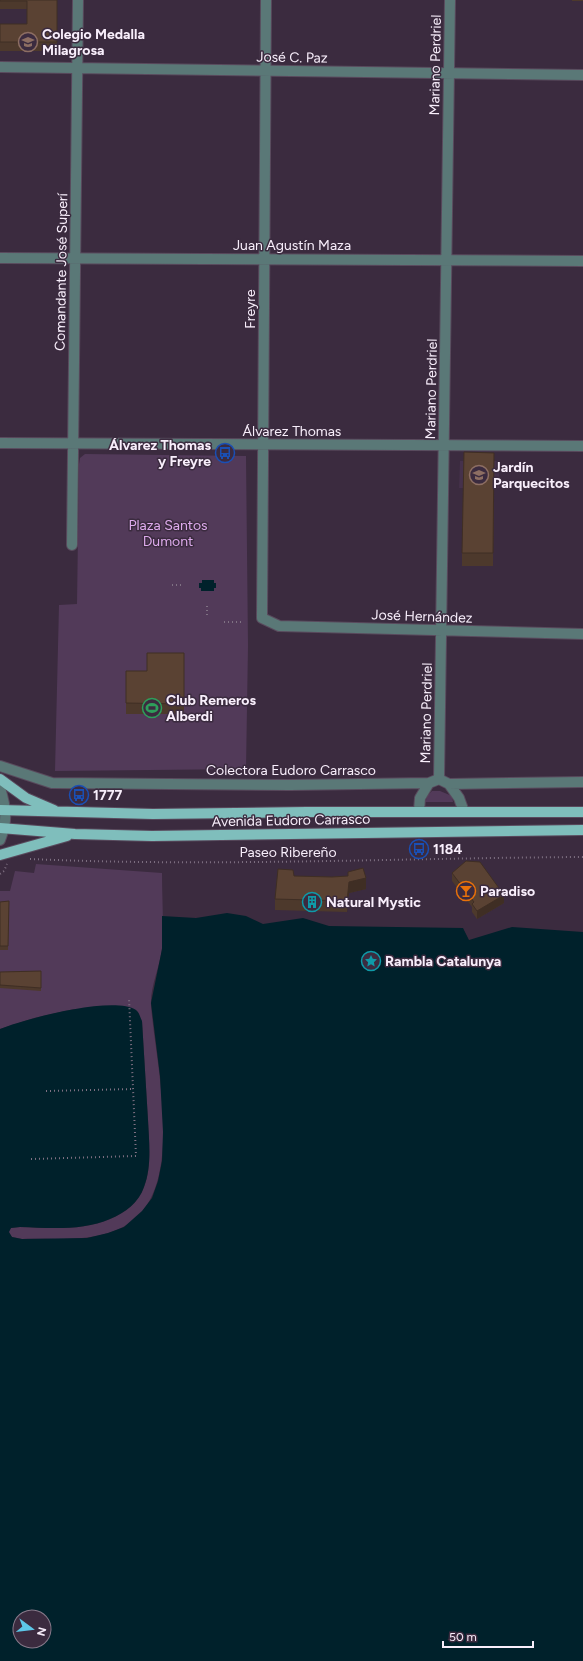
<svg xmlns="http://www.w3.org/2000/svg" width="583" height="1661" viewBox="0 0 583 1661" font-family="Figtree,sans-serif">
<rect width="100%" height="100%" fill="#3b2b3f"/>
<path fill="#45314b" d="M460 461H499V488H459Z"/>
<path fill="#523a59" d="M85 454 246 456 248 646 246 769 55 771 59 605 77 604 79 464 80 458Z
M432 791H440L452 796 453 802H425L428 795Z
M36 864 162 873C162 898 164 924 162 948 160 967 150 987 151 1005 155 1063 189 1193 123 1227 93 1243 54 1238 22 1239L12 1237 8 1232 11 1228 20 1227C49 1228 83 1231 110 1219 125 1213 139 1202 144 1187 152 1167 149 1141 148 1120 146 1087 144 1054 142 1021L74 1009 34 1018 0 1029V891H10L15 871 34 873Z"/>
<path fill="#00212b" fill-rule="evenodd" d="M202 580H214V583H216V588H214V591H201V588H199V583H202Z
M227 913 246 916 263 924 303 918 329 926 463 928 469 940 512 927 583 932V1661H0V1029C25 1019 113 995 136 1010 139 1012 140 1017 142 1021 144 1054 146 1087 148 1120 149 1141 152 1167 144 1187 139 1202 125 1213 110 1219 83 1231 49 1228 20 1227L11 1228 9 1232 12 1237 22 1239 87 1238 108 1233 124 1227 142 1211 152 1198 158 1181 162 1161 163 1132 160 1076 151 1003 162 949V916L196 918ZM20 1617H44V1641H20Z"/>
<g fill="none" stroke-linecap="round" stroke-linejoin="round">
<g stroke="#594a5d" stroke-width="12">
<path id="minor" d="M266 0 262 618 279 626 583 634
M0 67 583 75
M0 258 583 261
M0 443 583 446
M72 545 78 0
M0 766 52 783 290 785 429 783 439 779 449 784 583 782
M439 779 450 0
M449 784 459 798 464 812
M0 788C6 808 8 820 0 840
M419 811 420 798 429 783"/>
</g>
<g stroke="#594a5d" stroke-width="12">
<path id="major" d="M0 779 26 798 54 810
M0 810 153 814 307 812H583
M0 828 75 834 152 836 583 830
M0 855 67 836"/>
</g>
<path stroke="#7f7183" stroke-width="2" stroke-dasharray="1 3" stroke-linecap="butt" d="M172 585H181
M207 615V604
M224 622H242
M30 859C214 867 398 858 583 857
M0 874 4 871 7 864
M46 1091 134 1089
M31 1159 136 1156 129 998"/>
<use href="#minor" stroke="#5a7877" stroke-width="10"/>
<use href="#major" stroke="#7fbebc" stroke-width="10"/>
</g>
<path fill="#4d392c" d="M0 0H57V51H0V24H27V9H0Z
M572 0H583V1H572Z
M494 453 493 566H462V553Z
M184 653V714H126V671H147Z
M348 872 366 889 349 893 347 912 275 910V899L294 876 332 877 348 876Z
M452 873 504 903 477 919 472 912V907L452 881Z
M9 901 8 950H0V902Z
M41 971V991L0 988V972Z"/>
<path fill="#3f2e24" d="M366 878V889L349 893 347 912V901L349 882Z
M504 895V903L477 919V911Z"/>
<path fill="#5a4233" stroke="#3f2e24" d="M0 0H57V42H0V24H27V1H0Z
M464 452 494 453 493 553H462Z
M147 653H184V704L126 703V671H147Z
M466 861 480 862 504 895 477 911 472 904 474 902 452 873Z
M363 868 366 878 349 882 347 901 275 899 278 869 293 870 294 876 332 877 348 876V872Z
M9 901 8 946H0V902Z
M41 971V988L0 985V972Z"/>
<defs>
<g id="school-ring" transform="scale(1)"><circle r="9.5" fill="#3b2b3f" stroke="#8d6e63" stroke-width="1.5"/><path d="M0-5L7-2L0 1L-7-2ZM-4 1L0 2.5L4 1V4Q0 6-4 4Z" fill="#8d6e63"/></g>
<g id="bus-ring" transform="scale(1)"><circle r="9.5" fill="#3b2b3f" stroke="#1a4fb4" stroke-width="1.5"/><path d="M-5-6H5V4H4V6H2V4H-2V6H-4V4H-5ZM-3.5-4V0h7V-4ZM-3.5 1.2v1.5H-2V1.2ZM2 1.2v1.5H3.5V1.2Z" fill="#1a4fb4"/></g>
<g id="stadium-ring" transform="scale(1)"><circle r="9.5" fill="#3b2b3f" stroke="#2e9e5b" stroke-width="1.5"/><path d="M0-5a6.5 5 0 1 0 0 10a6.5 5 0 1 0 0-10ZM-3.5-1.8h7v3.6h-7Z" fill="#2e9e5b"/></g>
<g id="bar-ring" transform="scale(1)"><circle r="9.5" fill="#3b2b3f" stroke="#e8710a" stroke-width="1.5"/><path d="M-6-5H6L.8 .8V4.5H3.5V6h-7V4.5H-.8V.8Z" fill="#e8710a"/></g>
<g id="building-ring" transform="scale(1)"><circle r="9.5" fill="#3b2b3f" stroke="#0f9aa8" stroke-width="1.5"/><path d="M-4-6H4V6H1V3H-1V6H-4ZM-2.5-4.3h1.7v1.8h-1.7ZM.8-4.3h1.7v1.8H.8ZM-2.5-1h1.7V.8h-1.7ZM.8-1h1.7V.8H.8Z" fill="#0f9aa8"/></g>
<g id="sight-ring" transform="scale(1)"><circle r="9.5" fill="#3b2b3f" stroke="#0f9aa8" stroke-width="1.5"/><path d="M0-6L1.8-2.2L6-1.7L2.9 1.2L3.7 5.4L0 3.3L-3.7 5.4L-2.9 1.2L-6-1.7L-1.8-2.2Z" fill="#0f9aa8"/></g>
</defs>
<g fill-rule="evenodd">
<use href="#school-ring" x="28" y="42"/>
<use href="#bus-ring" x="225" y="453"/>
<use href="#school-ring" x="479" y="475"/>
<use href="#stadium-ring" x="152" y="708"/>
<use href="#bus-ring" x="79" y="795"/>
<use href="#bus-ring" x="419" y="849"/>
<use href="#bar-ring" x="466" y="891"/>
<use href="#building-ring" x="312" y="902"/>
<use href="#sight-ring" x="371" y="961"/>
</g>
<g text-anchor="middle" stroke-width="3" stroke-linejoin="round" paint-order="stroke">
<g font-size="14" font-weight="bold" fill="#f8eefb" stroke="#3b2b3f" text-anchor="start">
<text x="42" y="39">Colegio Medalla<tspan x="42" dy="16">Milagrosa</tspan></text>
<text x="211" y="450" text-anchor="end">Álvarez Thomas<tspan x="211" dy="16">y Freyre</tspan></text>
<text x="493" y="472">Jardín<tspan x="493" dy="16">Parquecitos</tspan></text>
<text x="166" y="705">Club Remeros<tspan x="166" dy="16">Alberdi</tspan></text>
<text x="93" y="800">1777</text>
<text x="433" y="854">1184</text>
<text x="480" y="896">Paradiso</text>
<text x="326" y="907">Natural Mystic</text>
<text x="385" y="966">Rambla Catalunya</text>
</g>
<g font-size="14" fill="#f8eefb" stroke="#3b2b3f">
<text transform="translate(292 57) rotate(1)" y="5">José C. Paz</text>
<text transform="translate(435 65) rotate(-89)" y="5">Mariano Perdriel</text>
<text x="292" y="250">Juan Agustín Maza</text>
<text transform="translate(61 272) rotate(-89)" y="5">Comandante José Superí</text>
<text transform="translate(250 309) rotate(-90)" y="5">Freyre</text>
<text transform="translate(431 389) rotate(-89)" y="5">Mariano Perdriel</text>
<text x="292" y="436">Álvarez Thomas</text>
<text transform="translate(422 616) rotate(2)" y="5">José Hernández</text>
<text transform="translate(426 713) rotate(-89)" y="5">Mariano Perdriel</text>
<text x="291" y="775">Colectora Eudoro Carrasco</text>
<text transform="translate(291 820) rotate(-1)" y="5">Avenida Eudoro Carrasco</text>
<text x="288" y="857">Paseo Ribereño</text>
</g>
<g font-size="14" fill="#deabed" stroke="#3b2b3f">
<text x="168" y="530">Plaza Santos<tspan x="168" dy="16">Dumont</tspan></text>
</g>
</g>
<g transform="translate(32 1629) rotate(105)"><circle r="19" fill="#3b2b3f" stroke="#87798a"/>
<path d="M0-3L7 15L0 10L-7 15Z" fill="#5dc7e8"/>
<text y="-6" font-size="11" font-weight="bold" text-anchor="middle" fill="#f8eefb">N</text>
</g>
<path d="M443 1641v6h90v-6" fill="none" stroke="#f8eefb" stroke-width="2"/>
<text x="449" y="1641" font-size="12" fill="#f8eefb" stroke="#3b2b3f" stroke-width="3" paint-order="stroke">50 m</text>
</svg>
